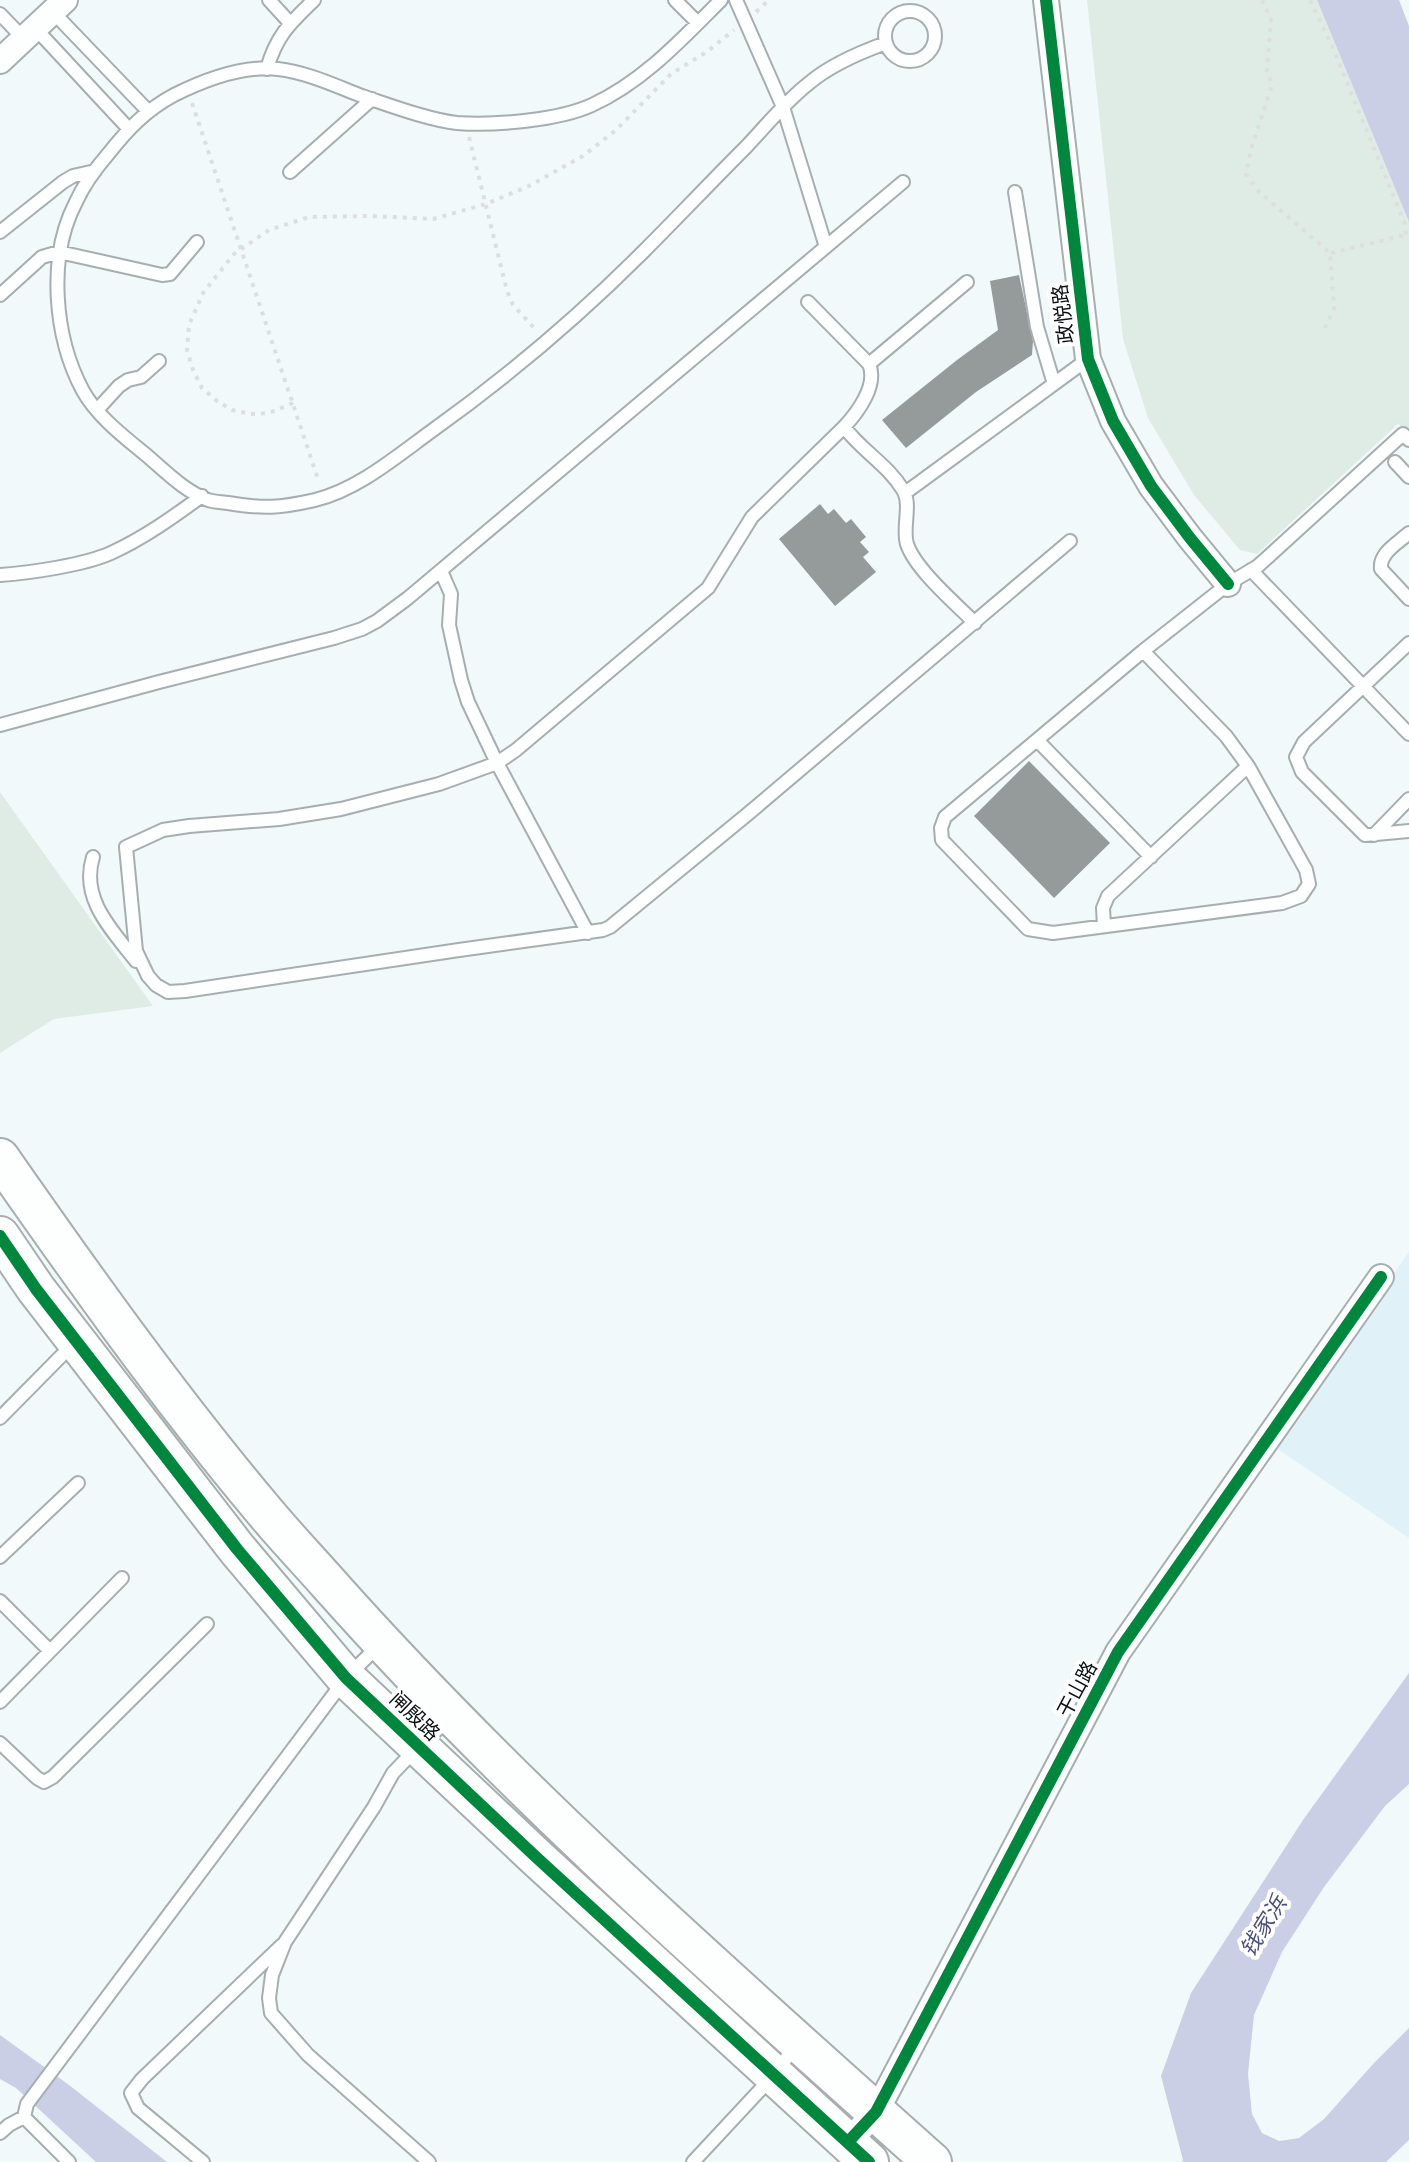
<svg xmlns="http://www.w3.org/2000/svg" width="1409" height="2162" viewBox="0 0 1409 2162" font-family="'Varela Round','Noto Sans SC',sans-serif">
<rect width="100%" height="100%" fill="#f2f9fa"/>
<path fill="#e0f2f7" d="M1409 1252V1538L1273 1446Z"/>
<path fill="#dfece5" d="M1087 0H1317L1409 222V434L1398 424 1257 554 1240 550 1194 495 1148 418 1123 339Z
M0 792 153 1006 54 1019 0 1053Z"/>
<path fill="#cacfe6" d="M1317 0H1399L1409 26V222Z
M1409 1673V1784L1385 1806 1324 1887 1282 1952 1254 2015 1248 2074 1252 2114 1262 2133 1279 2141 1299 2138 1324 2119 1374 2063 1409 2028V2140L1386 2162H1182L1183 2160 1161 2076 1191 1993 1303 1820Z
M0 2035 69 2085 167 2162H96L16 2088 0 2079Z"/>
<path fill="#959b9b" d="M1019 275 1033 341 1032 355 976 392 906 448 882 420 957 360 998 330 990 281Z
M820 504 828 514 834 509 846 523 851 519 866 537 860 542 869 552 863 557 876 572 835 606 779 539Z
M1029 761 1110 843 1054 898 974 816Z"/>
<g fill="none" stroke-linecap="round" stroke-linejoin="round">
<g stroke="#a7aeaf" stroke-width="16">
<path id="lane" d="M269 0 290 23
M675 0 698 23
M721 0C683 38 643 82 592 105 560 120 493 126 457 123 429 120 389 105 362 96 336 86 306 72 278 69 244 65 204 80 174 95 146 110 128 129 109 153 96 168 84 184 76 202 47 257 54 337 83 391 97 416 123 436 145 454 164 470 184 491 208 500 214 502 221 502 228 503 263 509 280 508 315 500 359 489 397 456 433 430 507 377 578 317 643 252 677 218 711 182 746 147 766 126 785 102 808 84 830 65 858 53 886 43
M736 0 783 107 826 247
M885 36a25 25 0 1 1 50 0a25 25 0 1 1-50 0Z
M52 11 148 111
M0 14 24 39
M35 28 128 128
M267 69C276 36 290 23 314 0
M290 172 372 99
M1015 192 1037 327 1054 384
M0 232 63 182 73 176 95 171
M0 295 42 257 59 252 162 275 170 274 197 242
M808 302 869 364C878 385 858 412 844 427L752 517 708 588 516 750 497 763 439 784 341 809 279 819 189 826 163 830 126 847 136 951 148 976 156 985 168 992 185 991 459 950 603 930 610 927 749 813 1070 541
M869 364 967 282
M97 410 119 386 128 380 141 377 159 361
M844 427C862 451 888 465 903 490 912 504 902 528 907 544 915 569 956 604 975 623
M1395 462 1409 477
M905 493 1088 359
M1409 533C1398 543 1379 553 1381 569L1409 599
M1251 570 1409 734
M441 571 451 594 449 625 461 680 468 702 497 763 588 933
M0 575C30 573 84 565 111 553 144 538 173 517 202 496
M1409 643 1304 742 1296 757 1302 772 1365 835 1409 831
M1143 651 1226 736 1248 766 1306 870 1309 884 1301 896 1282 903 1053 933 1028 929 942 840 941 828 945 817 1143 651 1228 584 1258 566 1403 434 1409 440
M0 725 159 682 334 638 362 629 377 621 408 598 903 182
M1037 740 1151 857
M1374 835 1409 799
M93 857C80 899 112 930 136 961
M1104 926 1103 908 1108 896 1248 766
M0 1418 74 1343
M0 1557 78 1483
M0 1601 50 1651
M0 1702 122 1578
M0 1743 37 1778 44 1782 53 1777 207 1624
M0 2133 9 2125 24 2117
M69 2162 24 2117 27 2104 346 1678 379 1645
M203 2162 138 2108 131 2093 142 2079 282 1945
M429 2162 308 2055 271 2013 269 1998 272 1975 285 1942 374 1807 393 1773 418 1747 451 1717
M693 2162 774 2075 796 2045"/>
</g>
<g stroke="#a7aeaf" stroke-width="28">
<path id="street" d="M1046 0 1088 359 1113 421 1151 486 1190 538 1228 584
M0 61 65 0
M848 2142 876 2112 1118 1652 1381 1277"/>
</g>
<g stroke="#a7aeaf" stroke-width="42">
<path id="primary" d="M0 1158C83 1277 167 1395 260 1506 282 1533 306 1558 329 1584 514 1792 724 1976 932 2162
M0 1236 36 1289 237 1549 346 1678 536 1857 869 2162"/>
</g>
<path stroke="#dddfdf" stroke-width="4" stroke-dasharray="4 6" stroke-linecap="butt" d="M1262 0 1271 20 1267 70 1272 85 1251 149 1246 174 1258 191 1330 253 1334 309 1323 332
M1310 0 1332 46 1405 224 1406 235 1409 238
M756 12 769 0
M192 103 319 482
M469 137 507 291 513 305 536 330
M1331 253 1406 235
M293 403 269 413 250 414 232 410 217 401 202 388 193 370 187 350 189 325 203 293 234 254 269 230 309 217 369 216 433 219 486 204 529 186 583 156 616 130 671 74 708 51 734 30"/>
<use href="#lane" stroke="#fdfefe" stroke-width="12"/>
<use href="#street" stroke="#fdfefe" stroke-width="24"/>
<use href="#primary" stroke="#fdfefe" stroke-width="38"/>
<g stroke="#fff" stroke-width="17">
<path id="cycleway" d="M1046 0 1088 359 1113 421 1151 486 1190 538 1228 584
M0 1236 36 1289 237 1549 346 1678 536 1857 869 2162
M848 2142 876 2112 1118 1652 1381 1277"/>
</g>
<use href="#cycleway" stroke="#00873e" stroke-width="12"/>
</g>
<g text-anchor="middle" stroke-width="8" stroke-linejoin="round" paint-order="stroke">
<g font-size="20" fill="#0a1113" stroke="#fff">
<text transform="translate(1063 314) rotate(-97)" y="7">政悦路</text>
<text transform="translate(1077 1689) rotate(-62)" y="7">干山路</text>
<text transform="translate(415 1716) rotate(44)" y="7">闸殷路</text>
</g>
<g font-size="22" font-style="italic" fill="#4b4f7c" stroke="#fff">
<text transform="translate(1263 1926) rotate(-58)" y="8">钱家浜</text>
</g>
</g>
</svg>
